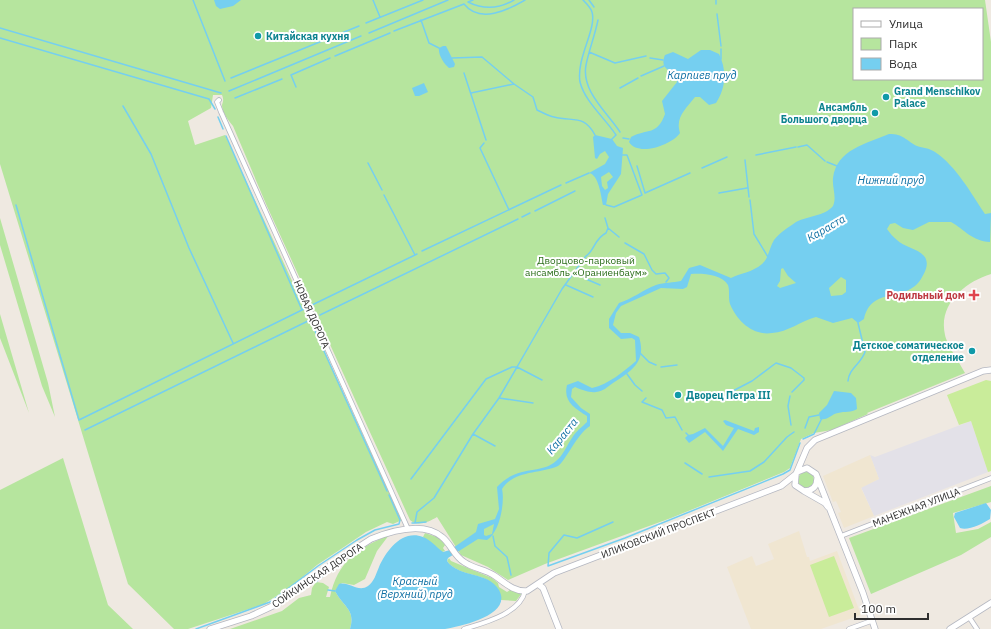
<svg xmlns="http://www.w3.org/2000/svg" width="991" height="629" viewBox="0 0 991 629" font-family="'IBM Plex Sans',sans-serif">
<rect width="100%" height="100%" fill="#efe9e1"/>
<path fill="#e3e1e8" d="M971 421 988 472 874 516 861 487 879 479 870 455 875 457Z"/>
<path fill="#f0e6d1" d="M870 455 879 479 861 488 874 516 844 528 838 513 841 512 836 501 833 502 823 476Z
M799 531 807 557H809L810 561 837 551 861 615 821 629H751L727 567 752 556 756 566 774 559 768 544Z"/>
<path fill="#b6e59e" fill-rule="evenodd" d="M0 0H985L991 42V274C965 282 938 304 945 335 947 345 960 363 965 373L867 413 868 414 832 430 814 433 801 439 790 468 784 472 671 518 545 564 508 580 488 567 461 555 437 517C429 522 417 527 410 520L266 204 233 126C229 121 222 113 222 105 223 101 224 100 222 95H213L211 108 188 121 195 145 225 135 402 520 393 524 387 522 366 532 344 547 317 565 292 586 264 604 188 629H174L128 584 0 164ZM854 9H982V79H854Z
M0 218 48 383 55 417 42 386 0 245Z
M0 314 29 413 0 338Z
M63 458 108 605 133 629H0V490Z
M798 480a8 8 0 1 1 16 0a8 8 0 1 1-16 0Z
M991 486V502L953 513 956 533 978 529 991 522V537L961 555 871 594 849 538Z
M425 533 440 538 445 545 443 548 445 551 442 552 423 537Z
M389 535 377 551 365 579 354 585 342 583 335 591C343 607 356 609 350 629H230L282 611 299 598 311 595 312 588 316 582 323 583 329 587 326 597H330C338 561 357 549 389 535Z
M449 558 451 561 492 578 498 583 499 587 507 592 510 590 522 593 516 601 501 600C495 568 461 581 447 561Z"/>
<path fill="#c9ec9a" d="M986 380 991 381V471L988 472 971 421 959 425 947 395Z
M834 556 854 608 829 617 810 565Z"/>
<path fill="#75cff0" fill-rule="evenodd" d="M214 0H241L233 6 220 9 216 6Z
M443 46H446L455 64 454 67 449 68C444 64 438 55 439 48Z
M701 50H710L719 54C727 70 726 88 716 103L709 105 700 97H695C686 109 675 117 680 133 672 145 638 157 629 142L631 137C648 128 657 136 665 114L662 101 677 82C676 69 658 72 665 55L673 52 688 59Z
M424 83 428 92 419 96H415L412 88Z
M889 134C904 134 905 140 917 146 923 148 929 148 935 152 956 166 971 193 985 214L991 213 990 242C972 241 965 230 951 222H929L913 230 903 228 895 223 890 224 887 229C890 233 893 237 897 240 907 251 940 249 921 279 905 304 872 285 864 319L858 323 852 318 833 323 816 317C801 321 788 332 772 333 753 336 737 321 730 304 728 298 730 291 728 285 722 274 701 273 691 274L687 287 683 289 661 288 621 306 616 313 613 325 621 333H630L639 337C647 362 631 371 613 383 607 387 604 391 596 392 590 393 582 390 575 387L572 389 571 397 581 408 590 414V426C577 434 565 462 558 466 540 474 514 470 502 489 505 502 500 532 487 540L478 539 448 558 447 561C459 578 488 571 499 590 513 615 462 626 445 629 436 629 425 629 415 629 393 629 372 629 350 629 356 609 343 607 335 591L339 584C349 581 358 593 368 586 374 582 376 574 379 567 386 551 402 529 423 537 431 540 436 547 443 552L450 550 476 532 478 524 495 519 499 509 497 487C518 464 541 475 556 461 563 456 567 445 572 438 576 431 582 427 587 422V416C574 408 563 401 567 385L578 381 592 388C609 384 623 372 636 361L635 340 632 338 621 339 609 328V319L619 303C632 299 643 290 656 285 665 282 673 283 681 281L689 268 700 265 731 278C741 273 753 272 762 264 769 258 769 248 774 240 779 233 789 227 796 222 807 216 825 216 833 206 837 197 832 188 833 178 837 149 866 144 889 134ZM783 268 788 276 796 283 780 288 777 286 780 281 781 269ZM841 277 846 280V292L842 295 831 296 829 288ZM494 524 492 534 486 536 484 535V529Z
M595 135 612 139 617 146 623 148 621 174 608 194 606 205H603C601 196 599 175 589 173L605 164 609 157 605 151 600 154 597 159 595 158 593 137ZM609 172 613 177 607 182 608 188 605 190 602 186 601 177Z
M834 391 851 393 856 398 857 409C851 413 845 411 838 413 831 414 828 421 820 419L819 413 827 405Z
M725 420 754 431 755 428 759 427V432L754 435 738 429 723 451 705 432 689 443 685 438 688 435 693 434 705 428 723 446 734 428 726 425 723 421Z
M986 503 991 510 990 519C982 524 968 531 960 528L954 517 955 513Z"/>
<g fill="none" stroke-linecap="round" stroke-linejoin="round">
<path stroke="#75cff0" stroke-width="1.5" d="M193 0 225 81
M373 0 380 17
M583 0C586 3 591 8 592 12 597 29 576 58 580 82 585 102 605 118 616 135L612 139
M589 0 594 7
M716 0V4
M468 2C484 10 499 9 514 0
M468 2 473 0
M717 14 721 46
M421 20 429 43 439 48
M598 20C595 35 589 50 586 65 581 91 607 112 620 132
M366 23 423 0
M0 28 221 93
M394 31 464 4C480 24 508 10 525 0
M369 33 448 0
M0 38 209 99 215 109
M589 52 615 63 646 56
M335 56 390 33
M452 58 482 57 514 84 533 97 537 110C542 112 548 116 554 117 573 122 584 114 595 135
M650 58 663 60
M721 59V49
M464 73 486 140
M641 76 664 66
M231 78 359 26
M296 87 291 75 330 58
M620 88 638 78
M229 91 361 36
M471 93 514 84
M235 98 282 79
M123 106 151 154 189 248 233 343
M218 117 223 129
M226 136 302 310
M623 138 629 139
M484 143 480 148 509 210
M798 147 807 145 825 161
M756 155 796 147
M745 160 749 197
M827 162 837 166
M368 163 382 190
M637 166 645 193 690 173
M702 168 727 157
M566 183 589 173
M719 193 747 188
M384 195 415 255
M750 200 754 234 768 257
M16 205 79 420 306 308
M606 205 614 207 642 195 627 155H622
M535 211 575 191
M522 217 530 213
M605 218 608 228 619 237
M625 243 644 254 652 270 656 274 665 273 669 278 666 282
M422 251 561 185
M577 268 586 279 600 285
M566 285 593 297
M312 305 417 254
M320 315 518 219
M640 353 649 362 656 365
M661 367 677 365
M627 374 635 385 642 391
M848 381C849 368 861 364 865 352L858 323
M727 394 752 381 776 363 791 368 804 378V380L792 392
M790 396 788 406 791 425
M646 398 642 402 662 410 666 418 675 417 682 430
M533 403 499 398 517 367 542 380
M805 428 809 417 819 415
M85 430 310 320 387 491
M686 433 688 435
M473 434 495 446
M803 439 814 434 822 418
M685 463 702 474
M709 477 750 471 764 462 787 437 794 432
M411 479 486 379 512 367H517L562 289 586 256C595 250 594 239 606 233L608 228
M613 522 577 538 564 535 549 553 548 566 625 538 783 474 790 470 800 443
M412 523H415L417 512 434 498 473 434 499 398
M415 523 426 522
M493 536 495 546 507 557 511 575
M316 582 324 575
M328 590 335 591
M196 629 270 602 318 566 357 540 375 530 399 524 400 520 389 495"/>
<g stroke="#b4b7c1" stroke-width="5.5">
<path id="street" d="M219 100 217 102 221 112 408 529
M841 536 991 478
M969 617 977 629
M464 629C483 623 520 614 525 591
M849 629 871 621"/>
</g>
<g stroke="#b4b7c1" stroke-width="7">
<path id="secondary" d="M797 472 807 468 816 474 863 593 875 629
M796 474 795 485 804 491C812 491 817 487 817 479
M804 491 825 503 828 507
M538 584 543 588 559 629
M210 629 251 616 279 603 334 563 371 539C391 531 423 521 442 537 451 544 454 556 464 562 474 569 485 569 495 576 505 583 514 592 527 591L554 573 781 486 796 474 807 448 815 440 983 371 991 370
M950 629 991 603"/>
</g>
<use href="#street" stroke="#fff" stroke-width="4"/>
<use href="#secondary" stroke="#fff" stroke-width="5.5"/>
</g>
<g fill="#0f9aa8" stroke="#fff" stroke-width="1.5">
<circle cx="258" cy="36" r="4"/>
<circle cx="886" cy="97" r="4"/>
<circle cx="875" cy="113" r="4"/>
<circle cx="972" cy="351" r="4"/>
<circle cx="678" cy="395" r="4"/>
</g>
<path fill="#e0444e" stroke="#fff" stroke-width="1.5" d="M972 289h4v4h4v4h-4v4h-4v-4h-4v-4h4z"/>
<g text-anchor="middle" stroke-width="4" stroke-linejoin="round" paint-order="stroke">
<g font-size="10" font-weight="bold" fill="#0d838f" stroke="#fff" text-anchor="start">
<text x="266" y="40">Китайская кухня</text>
<text x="894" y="95">Grand Menschikov<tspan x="894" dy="12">Palace</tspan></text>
<text x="867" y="111" text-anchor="end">Ансамбль<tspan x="867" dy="12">Большого дворца</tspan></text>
<text x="964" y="349" text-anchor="end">Детское соматическое<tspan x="964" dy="12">отделение</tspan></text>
<text x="686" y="399">Дворец Петра III</text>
</g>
<g font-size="10" fill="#2c6e1b" stroke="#fff">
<text x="586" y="264">Дворцово-парковый<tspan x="586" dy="12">ансамбль «Ораниенбаум»</tspan></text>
</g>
<g font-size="10" font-weight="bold" fill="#be3a42" stroke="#fff" text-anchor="end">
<text x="965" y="299">Родильный дом</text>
</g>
<g font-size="10" fill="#2e2e2e" stroke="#fff">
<text transform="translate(312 314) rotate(66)" y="4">НОВАЯ ДОРОГА</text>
<text transform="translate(916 507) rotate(-21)" y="4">МАНЕЖНАЯ УЛИЦА</text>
<text transform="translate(658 533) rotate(-21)" y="4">ИЛИКОВСКИЙ ПРОСПЕКТ</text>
<text transform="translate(317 575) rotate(-34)" y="4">СОЙКИНСКАЯ ДОРОГА</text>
</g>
<g font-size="11" font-style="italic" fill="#0d6fa3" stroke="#fff">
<text x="702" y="79">Карпиев пруд</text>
<text x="891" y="184">Нижний пруд</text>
<text transform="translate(826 228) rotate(-30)" y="4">Караста</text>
<text transform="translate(562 436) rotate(-51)" y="4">Караста</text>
<text x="415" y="585">Красный<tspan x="415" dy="13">(Верхний) пруд</tspan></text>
</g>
</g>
<rect x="853" y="8" width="130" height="72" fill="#ffffff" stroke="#ababab"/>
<rect x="861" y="21" width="20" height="6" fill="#ffffff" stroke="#ababab"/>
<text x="889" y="28" font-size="12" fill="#2e2e2e">Улица</text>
<rect x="861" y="38" width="20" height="12" fill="#b6e59e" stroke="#ababab"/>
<text x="889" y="48" font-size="12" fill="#2e2e2e">Парк</text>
<rect x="861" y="58" width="20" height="12" fill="#75cff0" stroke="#ababab"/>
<text x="889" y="68" font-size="12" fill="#2e2e2e">Вода</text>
<path d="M855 613v6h73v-6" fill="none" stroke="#2e2e2e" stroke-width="2"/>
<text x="861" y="613" font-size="12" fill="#2e2e2e" stroke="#ffffff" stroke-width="3" paint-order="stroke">100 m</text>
</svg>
